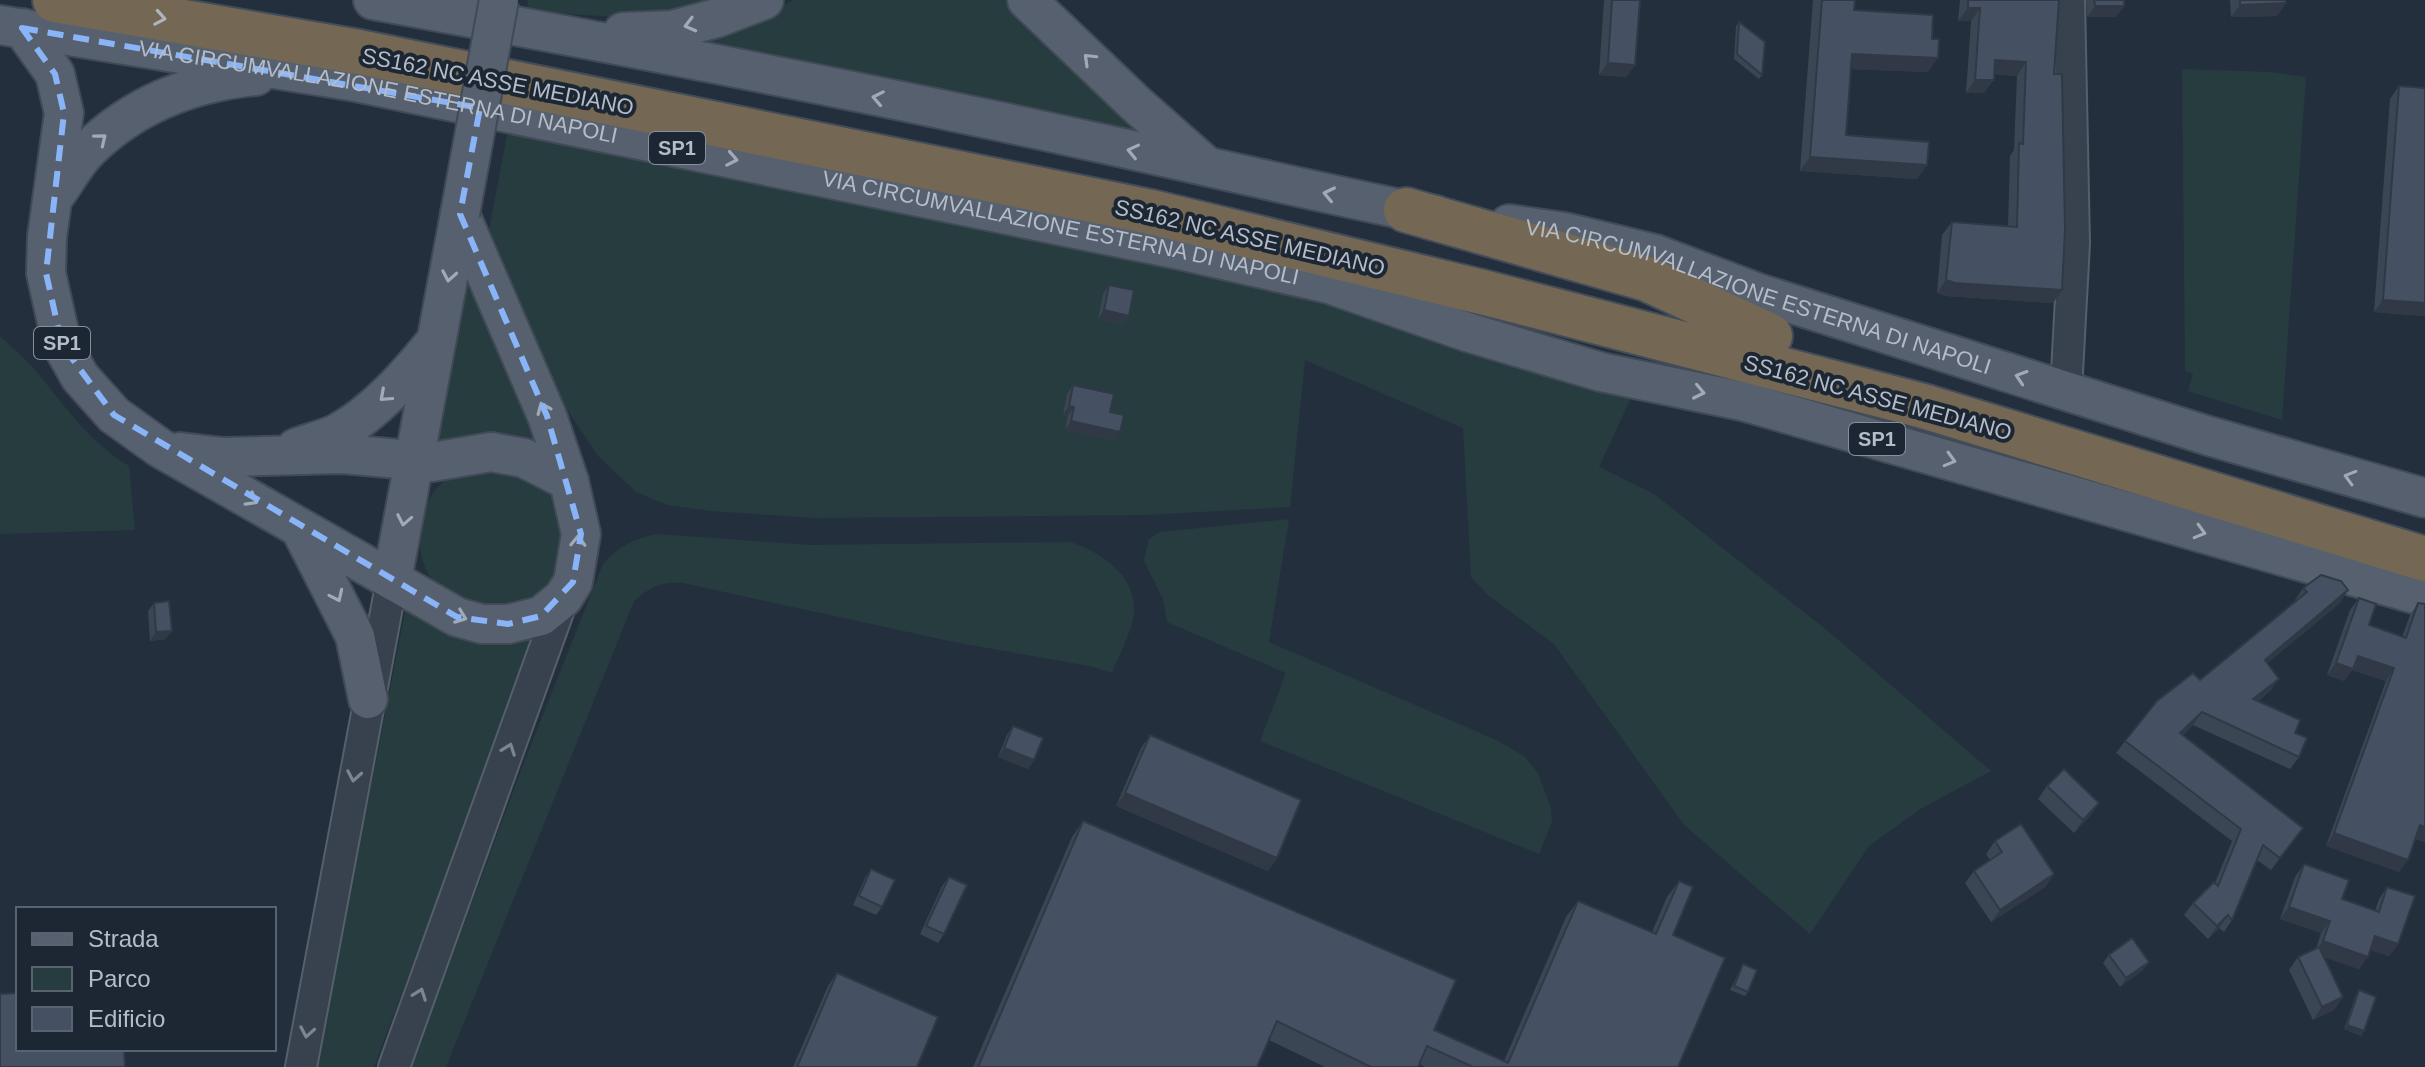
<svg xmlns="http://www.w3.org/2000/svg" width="2425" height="1067" viewBox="0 0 2425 1067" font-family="Helvetica,sans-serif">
<rect width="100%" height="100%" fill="#242f3e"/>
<path fill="#263c3f" d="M528 0H735L638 18 527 12Z
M793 0H1013L1153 137 691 46 763 16Z
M2182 69 2270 72 2306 77 2282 420 2188 391 2193 374 2185 371Z
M508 130 1290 287 1632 396 1599 467 1654 494 1828 631 1991 771 1922 808 1869 846 1810 934 1684 825 1554 644 1488 595 1471 577 1463 428 1305 360 1290 507 1146 515 815 518 711 511 667 505 636 492 598 456 531 356 498 279 489 230Z
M463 278H471L550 454 435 448Z
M0 336C13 349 29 361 40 376 67 409 92 444 129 466L135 530 0 534Z
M494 462 558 494 572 551 541 601 483 614C468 605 442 594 432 580 410 550 418 494 452 476 465 470 480 467 494 462Z
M1289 519 1269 642 1494 739 1524 756 1538 773 1551 808 1552 822 1539 854 1260 741 1286 673 1167 622 1163 599 1144 561 1149 539 1160 532Z
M657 534 809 545 1071 542C1102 553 1136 575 1134 613 1133 629 1118 657 1112 673L1094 667 954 642 683 583C661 581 650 587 634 601L446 1067H411L523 765 603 564C619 546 633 539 657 534Z
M406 607 532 629 536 638 374 1067H316Z"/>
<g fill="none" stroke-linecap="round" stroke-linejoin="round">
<g stroke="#565f6c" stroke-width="34">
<path id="minor" d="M2066 391 2074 243 2069 0
M301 1067 392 580
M394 1067 563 598"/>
</g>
<g stroke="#414a57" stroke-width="42">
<g id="major">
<path d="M373 0C611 43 849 88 1086 140 1193 163 1299 188 1406 210L1436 215"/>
<path d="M1027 0 1136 104 1204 164"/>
<path id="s1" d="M0 25 350 81 1179 250 1329 284 1467 332 1601 372 1746 402 2425 597"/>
<path d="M22 28 55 74 64 113 47 237 46 273 62 345 80 377 114 415 160 448 457 617 482 624H508L541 616 563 598 573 582 581 534 569 481 547 416 460 214"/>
<path d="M623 32 672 30 717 18 764 0"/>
<path d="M56 194C67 179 76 161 89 149 135 104 193 82 256 76"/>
<path id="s2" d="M1509 224 1564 232 1655 254 1758 293 2066 391 2209 436 2425 498"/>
<path d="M296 448C309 443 325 439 338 433 376 412 408 375 435 342"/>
<path d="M180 452 223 457 343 454 432 462 491 452 524 458 569 481"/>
<path d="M300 528 355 636 368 699"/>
<path d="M392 580 460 214"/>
</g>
</g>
<g stroke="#434c59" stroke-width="48">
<path id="highway" d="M55 0 359 52 1151 212 1486 293 1923 406 2425 559
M1406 210 1647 279 1770 336"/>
</g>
<use href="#minor" stroke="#38414e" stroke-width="30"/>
<use href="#major" stroke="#56606e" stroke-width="38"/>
<use href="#highway" stroke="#746855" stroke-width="44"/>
<g stroke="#414a57" stroke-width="42" stroke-linecap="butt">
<path id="major-bridge" d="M460 214 499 0"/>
</g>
<use href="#major-bridge" stroke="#56606e" stroke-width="38"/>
</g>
<path fill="#3b4654" d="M1604 0H1640L1635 65 1626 77 1599 75Z
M1813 0H1855L1854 10 1928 72 1851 69 1846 135 1927 165 1917 179 1800 171Z
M1960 0H2059L2054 74 2053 303 1946 296 1937 293 1942 235 1952 222 2008 227 2010 156 2014 150 2017 76 1994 74 1984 93H1966L1971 21H1958Z
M2086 0H2124V6L2116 17H2087Z
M2230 0H2285L2286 3 2277 16 2231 17Z
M1739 22 1762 75 1759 79 1734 59 1736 26Z
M2399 86 2425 316 2374 312 2390 99Z
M1109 285 1129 316 1123 324 1098 319 1103 294Z
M1073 385 1110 412 1114 440 1065 430 1068 416 1063 415 1067 394Z
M2303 588 2340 603 2267 663 2279 679 2270 691 2258 701 2295 733 2299 757 2290 769 2193 725 2183 735 2303 828 2271 870 2257 860 2232 920 2224 932 2219 928 2208 939 2184 915 2193 903 2215 883 2232 841 2116 753 2125 741 2295 601V600Z
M2359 598 2369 625 2402 637 2410 615 2418 603 2425 604V842L2415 839 2399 872 2326 846 2386 681 2352 670 2344 681 2327 675 2350 610Z
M154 603 166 639 150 641 148 611Z
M1013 726 1034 760 1028 769 998 757 1007 735Z
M1150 735 1277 858 1268 871 1116 806 1141 748Z
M2047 786 2099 803 2090 816 2074 833 2038 799Z
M1083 821 1434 1030 1504 1061 1566 917 1578 901 1652 932 1667 897 1679 881 1673 935 1678 1067H1425L1419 1064 1418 1067H1325L1269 1040 1257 1067H973L1072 837Z
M1995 841 2054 874 2045 887 1991 922 1965 883 1974 871 1990 860 1986 854Z
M2304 864 2342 899 2375 911 2379 899 2387 887 2398 944 2389 956 2370 950 2359 969 2324 957 2343 997 2334 1010 2313 1020 2289 970 2298 957 2316 949 2321 933 2280 919 2295 877Z
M871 869 882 907 876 915 853 905 865 878Z
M949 877 944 934 938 943 920 934 942 886Z
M2109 955 2149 962 2143 970 2120 987 2103 963Z
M1743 964 1748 992 1745 996 1730 990Z
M837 973 917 1067H793L828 986Z
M2359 990 2364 1031 2361 1036 2344 1029 2356 995Z"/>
<path fill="#303945" d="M2286 3 2277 16 2231 17 2240 5Z
M2095 6H2124L2116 17H2087Z
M1968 8H1980L1971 21H1958Z
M1852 54 1938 58 1928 72 1842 69Z
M1995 60 2026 62 2017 76 1985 73Z
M1608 63 1635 65 1626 77 1599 75Z
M1975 80H1994L1984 93H1966Z
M1810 157 1927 165 1917 179 1800 171Z
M1946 280 2062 290 2053 303 1946 296 1937 293Z
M2383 300 2425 303V316L2374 312Z
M1104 310 1129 316 1123 324 1098 319Z
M1069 406 1074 407 1068 416 1063 415Z
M1071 421 1120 432 1114 440 1065 430Z
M2348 590 2340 603 2256 673 2265 660Z
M172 631 166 639 150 641 156 632Z
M2358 656 2394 668 2386 681 2352 670 2344 681 2327 675 2336 663Z
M2279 679 2270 691 2244 711 2253 699Z
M2202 712 2193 725 2172 746 2180 733Z
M1004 748 1034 760 1028 769 998 757Z
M1125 793 1277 858 1268 871 1116 806Z
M2099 803 2090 816 2074 833 2083 820Z
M2420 825 2425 827V842L2412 838Z
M2334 833 2408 860 2399 872 2326 846Z
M2054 874 2045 887 1991 922 2000 910Z
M2289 907 2330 921 2321 933 2280 919Z
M2228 915 2219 928 2208 939 2217 926Z
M2375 936 2398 944 2389 956 2366 949Z
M2323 941 2368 957 2359 969 2314 954Z
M2149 962 2143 970 2120 987 2126 978Z
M2343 997 2334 1010 2313 1020 2322 1007Z
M2347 1025 2364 1031 2361 1036 2344 1029Z"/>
<path fill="#455162" stroke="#303945" stroke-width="2" d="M1612 0H1640L1635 65 1608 63Z
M1822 0H1855L1854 10 1933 15 1932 39H1939L1938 58 1852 54 1846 135 1929 142 1927 165 1810 157Z
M1968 0H2059L2054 74H2062L2065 230 2062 290 1955 283 1946 280 1952 222 2017 227 2019 143 2023 144 2026 62 1995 60 1994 80H1975L1980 8H1968Z
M2094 0H2124V6H2095Z
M2240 0H2285L2286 3 2240 5Z
M1739 22 1765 42 1762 75 1737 54Z
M2399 86 2425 88V303L2383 300Z
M1109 285 1134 290 1129 316 1104 310Z
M1073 385 1114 394 1110 412 1124 415 1120 432 1071 421 1074 407 1069 406Z
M2321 575 2341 581 2348 590 2265 660 2279 679 2253 699 2300 720 2295 733 2307 738 2299 757 2202 712 2180 733 2303 828 2280 858 2263 845 2232 920 2228 915 2217 926 2193 903 2214 882 2218 886 2241 829 2125 741 2157 701 2193 673 2200 680 2307 592 2303 588Z
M2359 598 2376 604 2369 625 2406 638 2418 603 2425 604V827L2420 825 2408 860 2334 833 2394 668 2358 656 2353 669 2336 663Z
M169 601 172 631 156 632 154 603Z
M1013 726 1043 738 1034 760 1004 748Z
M1150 735 1301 800 1277 858 1125 793Z
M2064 769 2099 803 2083 820 2047 786Z
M1083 821 1456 980 1434 1030 1508 1063 1578 901 1656 934 1679 881 1693 887 1673 935 1725 958 1678 1067H1473L1427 1046 1418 1067H1371L1277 1021 1257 1067H978Z
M2021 824 2054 874 2000 910 1974 871 2002 852 1995 841Z
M2304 864 2349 880 2342 899 2379 912 2387 887 2415 896 2398 944 2375 936 2368 957 2323 941 2330 921 2289 907Z
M871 869 895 880 882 907 859 896Z
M949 877 967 885 944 934 926 926Z
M2132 938 2149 962 2126 978 2109 955Z
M2319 947 2343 997 2322 1007 2298 957Z
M1743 964 1757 970 1748 992 1734 986Z
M837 973 938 1017 917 1067H797Z
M2359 990 2376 997 2364 1031 2347 1025Z
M18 993V1049H124L125 1067H0V994Z"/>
<defs><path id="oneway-chevron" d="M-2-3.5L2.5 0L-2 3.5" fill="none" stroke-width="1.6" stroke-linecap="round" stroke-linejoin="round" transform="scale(2)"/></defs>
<use stroke="#aeb4bd" href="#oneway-chevron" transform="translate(160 18) rotate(10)"/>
<g stroke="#a1aab7">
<use href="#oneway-chevron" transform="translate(690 25) rotate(165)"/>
<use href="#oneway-chevron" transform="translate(1089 59) rotate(-136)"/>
<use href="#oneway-chevron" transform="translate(878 98) rotate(-169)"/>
<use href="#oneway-chevron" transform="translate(101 139) rotate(-39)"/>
<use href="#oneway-chevron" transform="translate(1133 151) rotate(-167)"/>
<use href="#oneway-chevron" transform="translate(732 159) rotate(11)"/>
<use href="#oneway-chevron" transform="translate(1329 194) rotate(-168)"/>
<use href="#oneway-chevron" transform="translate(449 276) rotate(100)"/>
<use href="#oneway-chevron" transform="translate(2021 377) rotate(-162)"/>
<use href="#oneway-chevron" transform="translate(1699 392) rotate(12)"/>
<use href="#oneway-chevron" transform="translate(385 396) rotate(138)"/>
<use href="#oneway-chevron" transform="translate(543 408) rotate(-113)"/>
<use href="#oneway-chevron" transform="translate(1950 460) rotate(16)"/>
<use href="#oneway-chevron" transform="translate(2350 477) rotate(-164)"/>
<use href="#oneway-chevron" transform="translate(252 500) rotate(30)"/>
<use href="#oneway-chevron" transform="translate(404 520) rotate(101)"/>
<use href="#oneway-chevron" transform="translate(2200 532) rotate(16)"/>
<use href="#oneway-chevron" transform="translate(578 541) rotate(-88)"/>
<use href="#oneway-chevron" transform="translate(337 596) rotate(65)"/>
<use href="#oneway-chevron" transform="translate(461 617) rotate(21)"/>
</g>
<g stroke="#7c8592">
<use href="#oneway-chevron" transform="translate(509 749) rotate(-70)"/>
<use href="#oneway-chevron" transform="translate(354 776) rotate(100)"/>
<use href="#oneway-chevron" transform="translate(420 994) rotate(-70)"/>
<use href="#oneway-chevron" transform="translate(307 1032) rotate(100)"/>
</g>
<path fill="none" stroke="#8ab4f8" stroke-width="6" stroke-dasharray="16 10" stroke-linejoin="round" d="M22 28 480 108 460 214 547 416 581 534 573 582 541 616 508 624 457 617 114 415 62 345 46 273 64 113 55 74Z"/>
<g text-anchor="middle" stroke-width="8" stroke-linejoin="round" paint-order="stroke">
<g fill="#1d2633" stroke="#878f9c" stroke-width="2">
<rect x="649" y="132" width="56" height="32" rx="6"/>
<rect x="34" y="327" width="56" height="32" rx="6"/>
<rect x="1849" y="423" width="56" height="32" rx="6"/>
</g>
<g font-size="20" font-weight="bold" fill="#b4bcc9">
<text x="677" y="155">SP1</text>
<text x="62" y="350">SP1</text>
<text x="1877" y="446">SP1</text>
</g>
<g font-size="22" fill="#b4bcc9" stroke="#1d2633">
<text transform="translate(498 81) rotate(11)" y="8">SS162 NC ASSE MEDIANO</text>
<text dy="8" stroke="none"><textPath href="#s1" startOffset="384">VIA CIRCUMVALLAZIONE ESTERNA DI NAPOLI</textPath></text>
<text dy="8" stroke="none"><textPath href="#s1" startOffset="1080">VIA CIRCUMVALLAZIONE ESTERNA DI NAPOLI</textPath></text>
<text transform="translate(1250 237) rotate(13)" y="8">SS162 NC ASSE MEDIANO</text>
<text dy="8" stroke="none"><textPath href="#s2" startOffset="260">VIA CIRCUMVALLAZIONE ESTERNA DI NAPOLI</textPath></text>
<text transform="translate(1878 397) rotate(15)" y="8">SS162 NC ASSE MEDIANO</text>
</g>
</g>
<rect x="16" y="907" width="260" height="144" fill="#1d2633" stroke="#59626f" stroke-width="2"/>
<rect x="32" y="933" width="40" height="12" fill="#56606e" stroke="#59626f" stroke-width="2"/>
<text x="88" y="947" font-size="24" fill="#b4bcc9">Strada</text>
<rect x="32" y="967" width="40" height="24" fill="#263c3f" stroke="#59626f" stroke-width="2"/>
<text x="88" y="987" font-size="24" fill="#b4bcc9">Parco</text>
<rect x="32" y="1007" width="40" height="24" fill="#455162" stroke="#59626f" stroke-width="2"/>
<text x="88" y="1027" font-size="24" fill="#b4bcc9">Edificio</text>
</svg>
